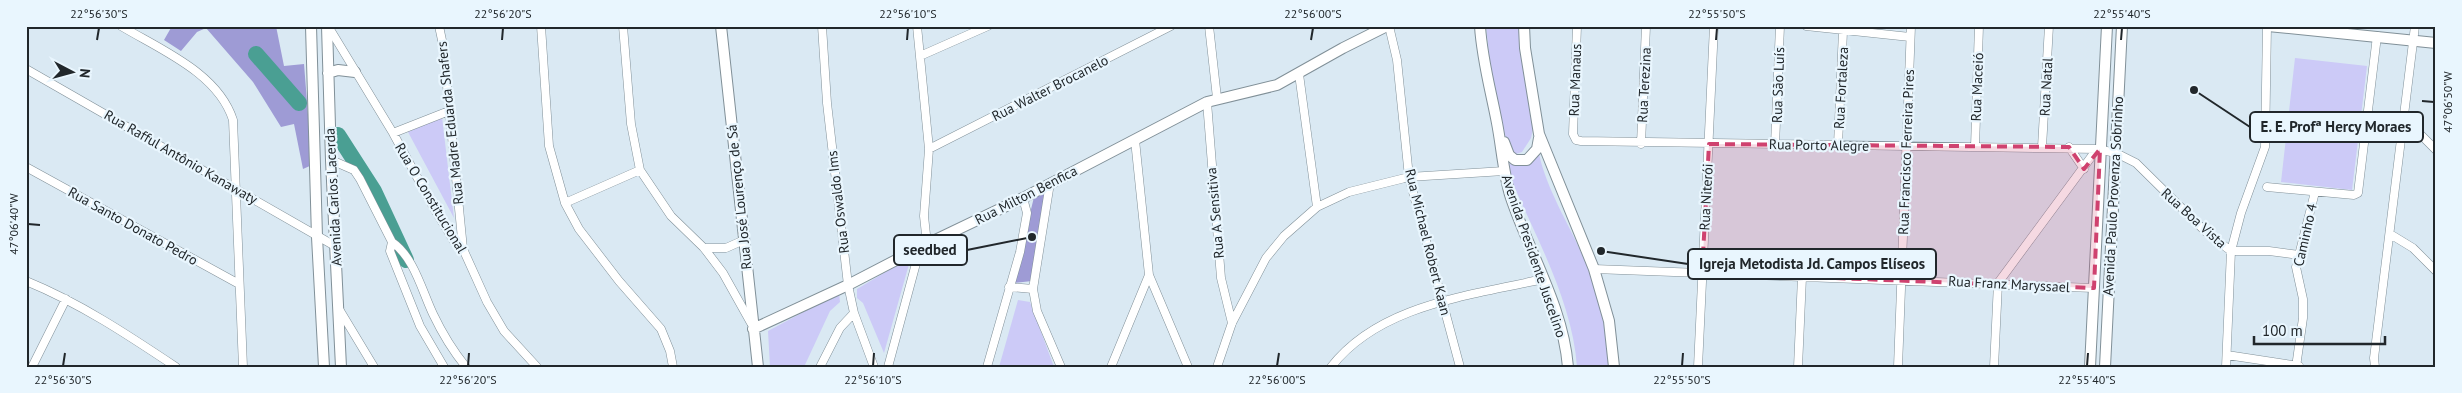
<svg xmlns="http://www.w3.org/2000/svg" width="2462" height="393" viewBox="0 0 2462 393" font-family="'PT Sans',sans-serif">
<rect width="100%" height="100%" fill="#dae9f3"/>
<path fill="#cccaf7" d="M1486 26H1518L1533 129 1531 138 1522 152 1516 154 1506 147 1490 64Z
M2295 58 2367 66 2352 190 2281 182Z
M442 117 454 218 408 132Z
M1539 154C1548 194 1572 228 1587 266 1600 298 1607 333 1609 367H1577C1573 303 1535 235 1510 177L1507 163C1522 168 1528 163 1539 154Z
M911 257 884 353 863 303 857 298V289Z
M839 293 840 302 830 311 804 367H770L768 331Z
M1018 300 1030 302 1054 367H999Z"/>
<path fill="#9e9bd5" d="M172 26H276L284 66 304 64 312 165 303 169 294 124 281 127 253 82 206 28 197 32 181 51 164 40Z
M1035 193H1046L1032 281 1013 283Z"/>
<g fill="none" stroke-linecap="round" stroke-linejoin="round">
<path stroke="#4a9f93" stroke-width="16" d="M256 54 299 103
M338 135 374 191 406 260"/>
<g stroke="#819098" stroke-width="9">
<path id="street" d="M121 26C161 50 218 73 233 120L243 367
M328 26 393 133 435 210 455 243 463 249 487 302 504 331 537 367
M439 26 443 45 463 249
M541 26 549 146 565 203 579 229 619 281 661 329 670 351 673 367
M623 26 631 124 640 170 671 216 704 248 723 273 751 323
M822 26 827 103 848 285 854 313 874 367
M1209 26 1217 98
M1389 26 1397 60 1409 177 1460 367
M1577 26 1573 134 1576 140 1581 141 2097 149
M1806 26 1910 37
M920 56 988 26
M26 69 335 246
M1299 74 1317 207
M1207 102 1221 278 1232 323
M2405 119 2436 150
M393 133 449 111
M1135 140 1149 275 1188 367
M1641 144 1646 26
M1775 145 1780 26
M1838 145 1843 31
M1975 147 1979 26
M2042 147 2049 26
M2069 147 2084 169
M929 149 1171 26
M331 160 354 170 360 179 392 242 390 251 420 326 444 367
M26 167 239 284
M1050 183 1033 289 1037 311 1061 367
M2267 187 2354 195 2358 193 2377 36
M565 203 640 170
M2390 234 2413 248 2436 271
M392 242C414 257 422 291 433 314 442 333 453 351 466 367
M704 248H726L744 240
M1594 269 2094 288
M26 281C80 303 128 335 176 367
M1009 287 1033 289
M339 309 374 367
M2227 355 2299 366
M32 367 66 299
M820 367 840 328 854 313
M888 367 918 256 927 244 924 216 929 149 917 26
M987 367 1020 252 1027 213 1023 198
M1111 367 1149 275
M1217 367 1232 323 1266 258 1284 236 1317 207 1349 192 1409 177 1504 171
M1331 367C1380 304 1470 296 1543 279
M1698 367 1714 26
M1798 367 1802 277
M1898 367 1911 26
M1994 367 1998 283 2097 149 2116 153 2136 163 2206 232 2231 251H2269L2299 255
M2226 367 2231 251 2241 213 2265 147 2267 26
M2296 367 2303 318V299L2296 267 2315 192
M2375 367 2374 358 2415 26"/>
</g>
<g stroke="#819098" stroke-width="12">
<path id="secondary" d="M311 26 317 237 324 367
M327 26 331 160 341 367
M721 26 758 367
M1480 26C1482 60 1491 91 1497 123 1502 149 1503 173 1511 198 1530 254 1563 307 1568 367
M1524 26 1525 48 1539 134 1594 269 1609 321 1614 367
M2268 26 2436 43
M328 73 338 70 355 72
M1504 142 1509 155 1515 160H1527L1537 149 1539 138
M753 329 848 285 927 244 1023 198 1207 102 1277 85 1343 48 1387 26
M2090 367 2107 26
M2105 367 2122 26"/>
</g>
<use href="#street" stroke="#fff" stroke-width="8"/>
<use href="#secondary" stroke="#fff" stroke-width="10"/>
</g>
<path fill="#cf426f" fill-opacity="0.2" stroke="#cf426f" stroke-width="4" stroke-dasharray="10 6" stroke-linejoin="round" d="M1709 144 2069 147 2084 169 2100 149 2094 288 1702 273Z"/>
<path fill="none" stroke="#21272b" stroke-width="2" d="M97 40 99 28M502 40 503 28M907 40 908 28M1311 40 1313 28M1716 40 1717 28M2121 40 2122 28M2422 101 2434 102M28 224 40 225M63 366 65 353M468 366 469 353M873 366 874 353M1277 366 1279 353M1682 366 1683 353M2087 366 2088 353"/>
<g text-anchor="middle" stroke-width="4.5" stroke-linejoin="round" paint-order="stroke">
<g font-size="14" fill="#21272b" stroke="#e9f6fe">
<text transform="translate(1575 80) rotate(-88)" y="5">Rua Manaus</text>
<text transform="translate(1644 85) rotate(-87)" y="5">Rua Terezina</text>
<text transform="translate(1778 85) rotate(-88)" y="5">Rua São Luís</text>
<text transform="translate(1977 87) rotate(-88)" y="5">Rua Maceió</text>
<text transform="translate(2046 87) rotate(-87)" y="5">Rua Natal</text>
<text transform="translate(1050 88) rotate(-27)" y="5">Rua Walter Brocanelo</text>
<text transform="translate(1841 88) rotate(-87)" y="5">Rua Fortaleza</text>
<text transform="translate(450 123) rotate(-96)" y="5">Rua Madre Eduarda Shafers</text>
<text transform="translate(1819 145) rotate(1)" y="5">Rua Porto Alegre</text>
<text transform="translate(1906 152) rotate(-88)" y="5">Rua Francisco Ferreira Pires</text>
<text transform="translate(181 157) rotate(30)" y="5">Rua Rafful Antônio Kanawaty</text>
<text transform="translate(1026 195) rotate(-27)" y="5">Rua Milton Benfica</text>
<text transform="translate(2113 196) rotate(-87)" y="5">Avenida Paulo Provenza Sobrinho</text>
<text transform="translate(333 197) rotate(-93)" y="5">Avenida Carlos Lacerda</text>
<text transform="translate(739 197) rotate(-96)" y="5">Rua José Lourenço de Sá</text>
<text transform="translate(1706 197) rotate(-87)" y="5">Rua Niterói</text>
<text transform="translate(431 198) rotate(59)" y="5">Rua O Constitucional</text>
<text transform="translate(838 202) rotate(-97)" y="5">Rua Oswaldo Ims</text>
<text transform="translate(1215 213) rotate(-95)" y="5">Rua A Sensitiva</text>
<text transform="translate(2194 218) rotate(42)" y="5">Rua Boa Vista</text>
<text transform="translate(133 226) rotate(29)" y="5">Rua Santo Donato Pedro</text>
<text transform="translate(2305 235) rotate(-77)" y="5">Caminho 4</text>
<text transform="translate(1428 242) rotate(76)" y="5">Rua Michael Robert Kaan</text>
<text transform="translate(1534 256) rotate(71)" y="5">Avenida Presidente Juscelino</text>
<text transform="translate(2009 284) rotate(3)" y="5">Rua Franz Maryssael</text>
</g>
</g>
<path fill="none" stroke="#21272b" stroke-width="2" d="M2194 90L2250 127M1032 237L967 250M1601 251L1688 264"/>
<g fill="#21272b" stroke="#e9f6fe" stroke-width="2">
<circle cx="2194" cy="90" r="5"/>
<circle cx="1032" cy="237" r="5"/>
<circle cx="1601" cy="251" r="5"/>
</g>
<g fill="#e9f6fe" stroke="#21272b" stroke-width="2">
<rect x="2250" y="112" width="173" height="30" rx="5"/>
<rect x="894" y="235" width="73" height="30" rx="5"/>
<rect x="1688" y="249" width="248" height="30" rx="5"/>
</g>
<g font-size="15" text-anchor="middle" font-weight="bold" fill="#21272b">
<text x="2336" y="132">E. E. Profª Hercy Moraes</text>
<text x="930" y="255">seedbed</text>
<text x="1812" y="269">Igreja Metodista Jd. Campos Elíseos</text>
</g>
<rect width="2462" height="393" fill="none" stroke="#e9f6fe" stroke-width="55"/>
<g transform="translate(72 72) rotate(96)" stroke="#e9f6fe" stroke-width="4" paint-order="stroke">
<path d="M0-4L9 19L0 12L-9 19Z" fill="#21272b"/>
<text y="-8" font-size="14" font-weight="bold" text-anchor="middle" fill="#21272b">N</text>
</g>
<path d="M2254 336v8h131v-8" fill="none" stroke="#21272b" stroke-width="2.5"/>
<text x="2262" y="336" font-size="15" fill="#21272b" stroke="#e9f6fe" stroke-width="4" paint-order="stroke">100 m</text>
<rect x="28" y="28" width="2406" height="338" fill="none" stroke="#21272b" stroke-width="2"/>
<g font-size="12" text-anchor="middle" fill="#21272b">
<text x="99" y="18">22°56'30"S</text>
<text x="503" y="18">22°56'20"S</text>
<text x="908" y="18">22°56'10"S</text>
<text x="1313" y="18">22°56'00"S</text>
<text x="1717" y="18">22°55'50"S</text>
<text x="2122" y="18">22°55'40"S</text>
<text transform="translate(2448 102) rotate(-90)" y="4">47°06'50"W</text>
<text transform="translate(14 224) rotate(-90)" y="4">47°06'40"W</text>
<text x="63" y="384">22°56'30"S</text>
<text x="468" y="384">22°56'20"S</text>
<text x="873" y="384">22°56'10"S</text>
<text x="1277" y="384">22°56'00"S</text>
<text x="1682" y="384">22°55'50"S</text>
<text x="2087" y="384">22°55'40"S</text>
</g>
</svg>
